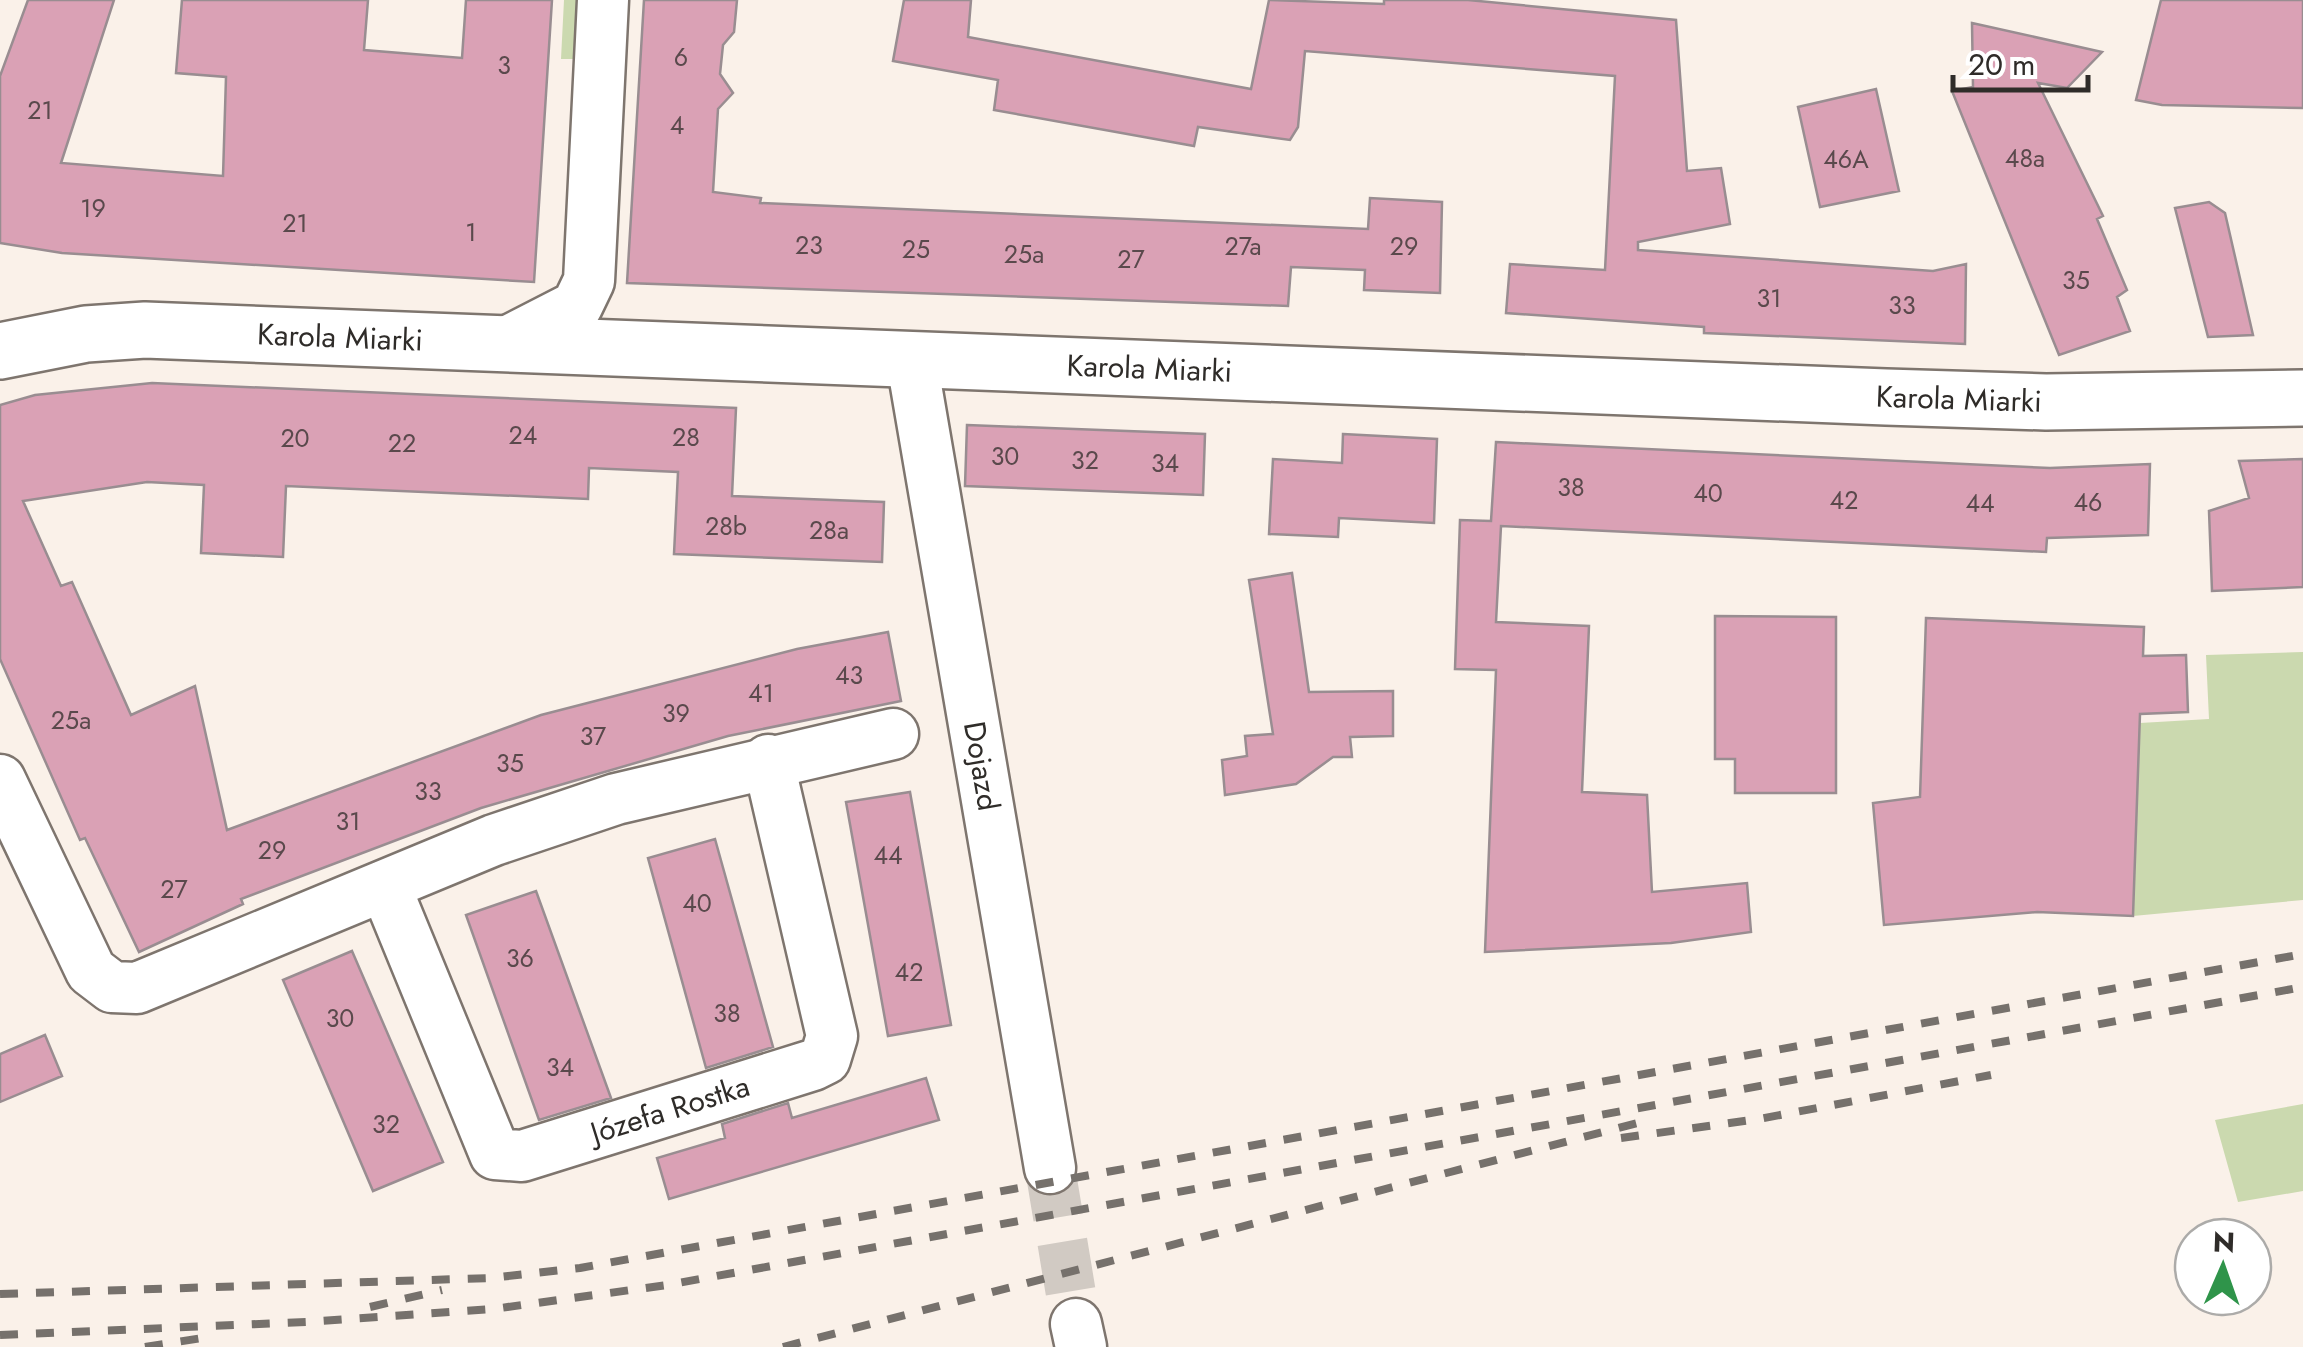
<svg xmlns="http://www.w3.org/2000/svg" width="2303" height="1347" viewBox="0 0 2303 1347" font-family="Jost,sans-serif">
<rect width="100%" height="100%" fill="#faf1e9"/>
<path fill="#cbd9af" d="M564 0H580L577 59H561Z
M2303 652V900L2133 916 2140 723 2209 719 2206 655Z
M2303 1104V1191L2238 1202 2215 1120Z"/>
<path fill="#daa1b5" stroke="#998d91" stroke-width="2.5" d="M28 0H114L61 163 223 176 226 77 176 73 182 0H368L364 50 462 58 466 0H552L534 282 62 253 0 243V76Z
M644 0H737L734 32 723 45 720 74 733 93 718 109 713 192 761 198 760 203 1368 229 1370 198 1442 202 1440 293 1364 290 1365 270 1291 267 1288 306 627 283Z
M904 0H971L968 37 1251 89 1269 0 1384 4V0H1468L1676 20 1687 171 1721 168 1730 224 1638 242V250L1933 271 1966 264 1965 344 1704 333V327L1506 313 1510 264 1605 270 1615 76 1305 51 1298 127 1290 140 1198 127 1194 146 994 110 998 80 893 61Z
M2161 0H2303V108L2162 105 2136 100Z
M1972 23 2102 52 2067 88 2038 83 2103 216 2097 219 2127 290 2117 297 2130 331 2059 355 1952 91 1973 87Z
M1876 89 1899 191 1820 207 1798 107Z
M2209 202 2225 213 2253 335 2208 337 2175 208Z
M152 383 736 408 732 496 884 502 882 562 674 554 678 472 589 468 588 499 286 486 283 557 201 553 204 485 147 482 23 501 61 586 72 582 131 715 195 686 227 830 541 715 797 649 888 632 901 701 728 736 481 808 241 899 243 904 139 952 85 838 80 840 0 659V405L35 395Z
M967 425 1205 434 1203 495 965 486Z
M1343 434 1437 439 1434 523 1339 518 1338 537 1269 534 1273 459 1342 463Z
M1496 442 2050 468 2150 464 2148 535 2047 538 2046 552 1501 526 1496 622 1589 626 1582 792 1647 795 1652 892 1747 883 1751 932 1671 943 1485 952 1496 670 1455 669 1460 520 1491 521Z
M2303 459V587L2212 591 2209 511 2249 498 2239 461Z
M1292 573 1309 692 1393 691V736L1350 737 1352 757H1333L1296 784 1225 795 1222 760 1247 756 1245 736 1273 734 1249 580Z
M1715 616 1836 617V793H1735V759H1715Z
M1926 618 2144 627 2143 656 2186 655 2188 712 2140 714 2133 916 2037 912 1884 925 1873 803 1920 797Z
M910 792 951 1025 888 1036 846 802Z
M715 839 773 1047 706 1068 648 858Z
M536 891 611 1098 539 1120 466 915Z
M352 951 443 1162 373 1191 283 980Z
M45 1035 62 1076 0 1102V1054Z
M926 1078 939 1120 669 1199 657 1158 725 1138 722 1124 788 1103 792 1118Z"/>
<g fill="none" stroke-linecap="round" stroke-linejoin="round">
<path stroke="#d1cac3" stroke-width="50" stroke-dasharray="50 25" stroke-linecap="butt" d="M1050 1168 1076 1324"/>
<g stroke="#7e756e" stroke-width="55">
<g id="minor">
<path d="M501 345 577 306 589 281 603 0"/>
<path id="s1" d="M912 362 1050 1168"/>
<path d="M0 780 91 971 112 987 137 988 494 840 616 799 893 734"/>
<path id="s2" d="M385 886 495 1154 522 1156 813 1065 825 1059 832 1036 768 760"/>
<path d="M1076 1324 1081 1347"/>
</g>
</g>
<g stroke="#7e756e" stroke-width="60">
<g id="secondary">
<path id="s3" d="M0 351 86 334 145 330 1886 397 2046 402 2303 398"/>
</g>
</g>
<use href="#minor" stroke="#fff" stroke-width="50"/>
<use href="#secondary" stroke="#fff" stroke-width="55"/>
<path stroke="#76716c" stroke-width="8" stroke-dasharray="18 18" stroke-linecap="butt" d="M1621 1138 1759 1119 1991 1075
M0 1294 491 1278 580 1268 2303 954
M370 1307 442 1290
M0 1335 306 1322 493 1309 667 1285 2303 987
M145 1347 202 1338
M783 1347 1641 1122"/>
</g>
<g text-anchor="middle" stroke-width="8" stroke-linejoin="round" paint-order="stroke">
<g font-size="25" fill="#5a494c">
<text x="681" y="66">6</text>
<text x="504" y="74">3</text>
<text x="40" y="119">21</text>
<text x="677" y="134">4</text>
<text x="2025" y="167">48a</text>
<text x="1846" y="168">46A</text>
<text x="93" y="217">19</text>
<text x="295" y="232">21</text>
<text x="471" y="241">1</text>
<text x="809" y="254">23</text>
<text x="1243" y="255">27a</text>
<text x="1404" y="255">29</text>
<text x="916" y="258">25</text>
<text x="1024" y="263">25a</text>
<text x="1131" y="268">27</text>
<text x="2076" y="289">35</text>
<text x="1769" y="307">31</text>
<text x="1902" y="314">33</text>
<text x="523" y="444">24</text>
<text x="686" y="446">28</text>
<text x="295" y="447">20</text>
<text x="402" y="452">22</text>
<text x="1005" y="465">30</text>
<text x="1085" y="469">32</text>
<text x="1165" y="472">34</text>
<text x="1571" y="496">38</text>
<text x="1708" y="502">40</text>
<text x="1844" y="509">42</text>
<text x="2088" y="511">46</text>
<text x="1980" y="512">44</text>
<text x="726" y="535">28b</text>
<text x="829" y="539">28a</text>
<text x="849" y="684">43</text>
<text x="761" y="702">41</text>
<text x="676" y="722">39</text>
<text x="71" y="729">25a</text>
<text x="593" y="745">37</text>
<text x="510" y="772">35</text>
<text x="428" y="800">33</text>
<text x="348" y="830">31</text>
<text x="272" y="859">29</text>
<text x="888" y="864">44</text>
<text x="174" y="898">27</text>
<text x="697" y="912">40</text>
<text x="520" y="967">36</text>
<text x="909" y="981">42</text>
<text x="727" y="1022">38</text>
<text x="340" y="1027">30</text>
<text x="560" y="1076">34</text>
<text x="386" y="1133">32</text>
</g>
<g font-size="30" fill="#2f2c29" stroke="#fff">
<text dy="10" stroke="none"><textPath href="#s3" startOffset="342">Karola Miarki</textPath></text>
<text dy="10" stroke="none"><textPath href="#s3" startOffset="1152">Karola Miarki</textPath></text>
<text dy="10" stroke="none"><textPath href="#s3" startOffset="1962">Karola Miarki</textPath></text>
<text dy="10" stroke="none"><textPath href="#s1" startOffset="410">Dojazd</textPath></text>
<text dy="10" stroke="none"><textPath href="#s2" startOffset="472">Józefa Rostka</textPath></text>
</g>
</g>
<g transform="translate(2223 1267) rotate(2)"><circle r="48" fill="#ffffff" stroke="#acaba9" stroke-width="2.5"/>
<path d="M0-8L18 38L0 25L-18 38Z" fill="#2f944a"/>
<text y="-15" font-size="28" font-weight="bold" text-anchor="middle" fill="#2f2c29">N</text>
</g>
<path d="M1953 75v15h135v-15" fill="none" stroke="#2f2c29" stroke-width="5"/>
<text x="1968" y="75" font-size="30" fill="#2f2c29" stroke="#ffffff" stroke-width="8" paint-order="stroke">20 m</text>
</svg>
